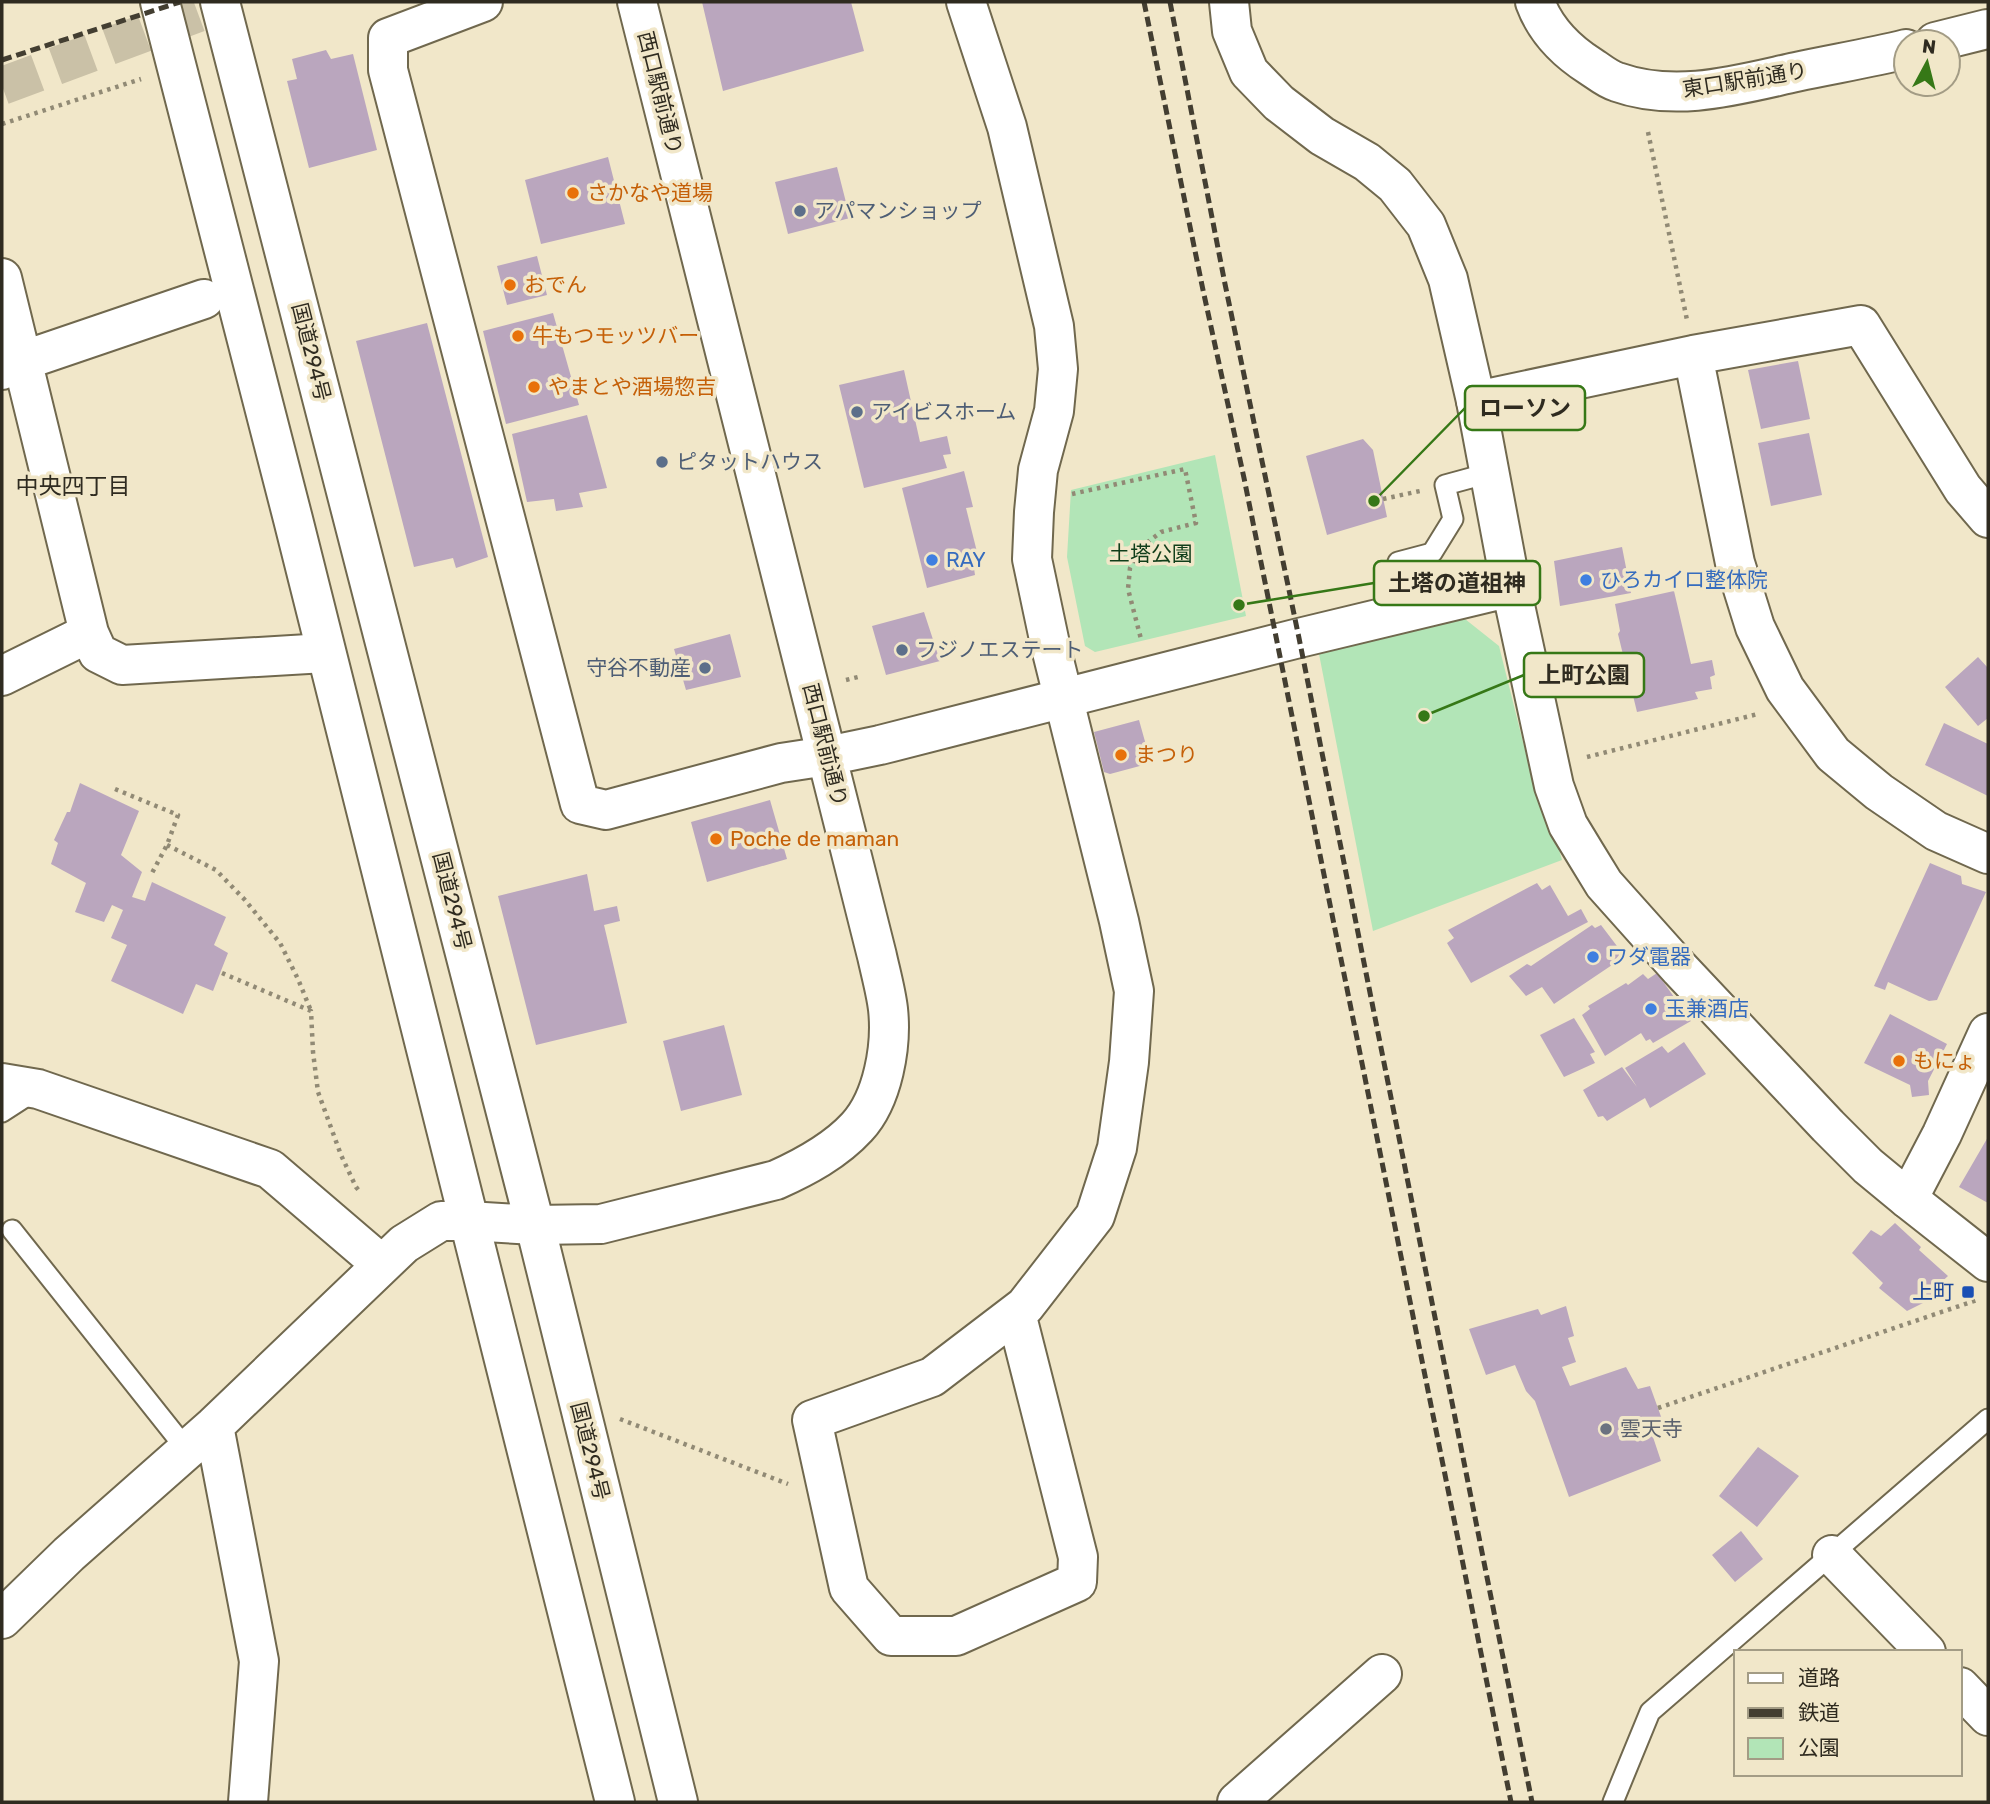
<svg xmlns="http://www.w3.org/2000/svg" width="1990" height="1804" viewBox="0 0 1990 1804" font-family="Rubik,'Noto Sans JP',sans-serif">
<rect width="100%" height="100%" fill="#f1e7c9"/>
<path fill="#b2e5b7" d="M1215 455 1246 616 1095 652 1085 646 1067 557 1071 490Z
M1465 619 1499 646 1532 778 1549 814 1562 860 1373 931 1319 654Z"/>
<path fill="#baa6be" d="M702 2H851L864 51 723 91Z
M326 50 331 59 353 54 377 150 309 168 287 81 297 79 292 59Z
M608 157 625 224 541 244 525 180Z
M837 167 850 218 788 234 775 182Z
M537 256 547 295 507 305 497 266Z
M553 313 579 405 506 424 483 331Z
M427 323 488 557 456 568 453 558 414 567 356 341Z
M1798 361 1810 419 1761 429 1748 370Z
M904 370 920 442 947 436 951 454 943 455 947 468 864 488 839 385Z
M587 415 607 488 579 493 583 507 556 511 554 499 527 502 512 434Z
M1809 433 1822 495 1771 506 1758 443Z
M1363 439 1373 450 1387 517 1327 535 1306 456Z
M964 471 973 507 966 508 979 560 973 562 975 575 927 588 902 488Z
M1622 547 1631 593 1560 606 1554 561Z
M1674 591 1691 664 1712 660 1715 675 1710 677 1712 689 1695 692 1698 699 1637 712 1618 634 1620 631 1615 604Z
M924 612 940 661 886 675 872 626Z
M730 634 741 677 686 690 674 649Z
M1978 657 1988 668V718L1978 726 1945 687Z
M1139 720 1151 763 1110 774 1104 772 1094 732Z
M1944 723 1988 744V796L1925 765Z
M80 783 139 811 121 855 142 872 132 897 145 901 152 882 226 917 214 945 228 953 213 991 196 984 183 1014 111 981 127 945 111 938 123 910 112 905 104 922 75 912 86 883 51 864 58 843 54 840 67 812H70Z
M770 800 787 859 707 882 691 822Z
M1930 863 1961 876 1962 884 1986 892 1937 1000 1929 1001 1888 982 1885 990 1874 986Z
M587 874 594 911 617 906 620 921 604 925 627 1023 536 1045 498 896Z
M1537 883 1542 890 1550 885 1568 916 1581 909 1588 922 1471 983 1447 943 1454 938 1448 930Z
M1592 925 1595 928 1601 925 1623 954 1617 958 1618 961 1554 1004 1542 987 1526 996 1509 976 1527 964 1531 966Z
M1657 973 1691 1021 1653 1043 1650 1039 1646 1041 1641 1033 1605 1056 1582 1015 1590 1009 1588 1006 1626 983 1628 985 1643 974 1648 979Z
M1890 1014 1947 1044 1928 1081 1929 1095 1912 1097 1910 1085 1864 1063Z
M1574 1018 1595 1052 1590 1054 1595 1063 1564 1077 1540 1035Z
M724 1025 742 1095 681 1111 663 1041Z
M1684 1042 1706 1074 1650 1108 1645 1098 1607 1121 1603 1116 1598 1117 1583 1090 1622 1067 1637 1087 1625 1068 1662 1046 1668 1053Z
M1988 1137V1203L1959 1187Z
M1895 1223 1921 1247 1919 1250 1948 1276 1936 1287 1940 1290 1931 1299 1907 1311 1879 1288 1883 1283 1852 1253 1871 1230 1881 1236Z
M1566 1306 1574 1336 1568 1338 1576 1362 1562 1367 1570 1386 1626 1367 1638 1389 1650 1386 1664 1425 1652 1434 1661 1461 1569 1497 1535 1401 1526 1391 1515 1365 1486 1375 1469 1329 1538 1309 1541 1315Z
M1758 1447 1799 1476 1757 1527 1719 1496Z
M1741 1531 1763 1559 1735 1582 1712 1555Z"/>
<g fill="none" stroke-linecap="round" stroke-linejoin="round">
<path stroke="#cac1a7" stroke-width="38" stroke-dasharray="38 19" stroke-linecap="butt" d="M2 86 228 2"/>
<g stroke="#70684e" stroke-width="23">
<path id="lane" d="M1411 611 1398 562 1432 553 1453 519 1445 485 1489 473
M2 1112 36 1090
M12 1230 187 1450
M1613 1802 1650 1712 1988 1419"/>
</g>
<g stroke="#70684e" stroke-width="42">
<path id="street" d="M483 2 388 38V70L580 804 606 810 781 763 827 756
M966 2 1007 127 1054 326 1058 369 1054 411 1038 470 1034 512 1032 559 1050 644 1119 921 1134 991 1129 1062 1117 1148 1095 1216 1025 1306 932 1377 812 1420 849 1588 891 1636H956L1077 1582 1078 1557 1016 1313
M2 278 89 633 98 653 122 665 325 653
M1693 355 1735 563 1755 627 1785 689 1833 754 1879 792 1936 831 1988 854
M2 370 22 361 204 299
M1476 401 1693 355 1861 325 1963 489 1988 518
M2 676 89 633
M2 1083 38 1089 270 1169 381 1264
M1908 1199 1942 1134 1988 1033
M214 1426 259 1661 248 1802
M1832 1555 1926 1652
M2 1619 69 1554 214 1426 404 1244 441 1221H468
M1960 1687 1988 1716
M1237 1802 1382 1674"/>
</g>
<g stroke="#70684e" stroke-width="42">
<path id="secondary" d="M1229 2 1232 31 1249 72 1279 103 1322 136 1367 162 1395 185 1426 225 1448 279 1476 401 1511 587 1554 786 1568 825 1585 853 1604 884 1680 969 1828 1126 1868 1166 1908 1199 1988 1262
M1535 2C1545 29 1565 50 1590 66 1598 71 1607 79 1617 82 1676 103 1737 85 1796 72 1833 64 1870 58 1906 49
M1935 42 1987 29
M827 756 880 745 1299 638 1511 587
M468 1221 535 1225 601 1224 776 1180C805 1167 835 1151 857 1127 883 1099 892 1046 888 1009 886 992 881 974 877 956L637 2"/>
</g>
<g stroke="#70684e" stroke-width="42">
<path id="highway" d="M160 2 293 519 615 1802
M220 2 535 1225 678 1802"/>
</g>
<path stroke="#918a75" stroke-width="4.5" stroke-dasharray="3.5 5" stroke-linecap="butt" d="M2 124 141 79
M1648 132 1687 320
M1072 494 1185 469 1196 523 1161 532 1140 548 1130 568 1128 589 1141 639
M1383 499 1420 491
M846 680 862 676
M1587 757 1758 714
M115 789 178 815 167 845 152 873
M167 845 216 870 245 900 280 943 298 979 311 1011
M222 973 311 1011 313 1052 318 1092 341 1155 356 1187 360 1192
M1658 1408 1977 1300
M620 1419 788 1484"/>
<use href="#lane" stroke="#fff" stroke-width="19"/>
<use href="#street" stroke="#fff" stroke-width="38"/>
<use href="#secondary" stroke="#fff" stroke-width="38"/>
<use href="#highway" stroke="#fff" stroke-width="38"/>
<path stroke="#433e31" stroke-width="5" stroke-dasharray="10 5" stroke-linecap="butt" d="M1144 2 1203 290 1244 478 1511 1802
M1170 2 1225 284 1299 638 1532 1802
M2 60 180 2"/>
</g>
<g fill="#e8710a" stroke="#f1e7c9" stroke-width="2.5">
<circle cx="573" cy="193" r="7"/>
<circle cx="510" cy="285" r="7"/>
<circle cx="518" cy="336" r="7"/>
<circle cx="534" cy="387" r="7"/>
<circle cx="1121" cy="755" r="7"/>
<circle cx="716" cy="839" r="7"/>
<circle cx="1899" cy="1061" r="7"/>
</g>
<g fill="#5c6f8a" stroke="#f1e7c9" stroke-width="2.5">
<circle cx="800" cy="211" r="7"/>
<circle cx="857" cy="412" r="7"/>
<circle cx="662" cy="462" r="7"/>
<circle cx="902" cy="650" r="7"/>
<circle cx="705" cy="668" r="7"/>
</g>
<g fill="#3f7fe0" stroke="#f1e7c9" stroke-width="2.5">
<circle cx="932" cy="560" r="7"/>
<circle cx="1586" cy="580" r="7"/>
<circle cx="1593" cy="957" r="7"/>
<circle cx="1651" cy="1009" r="7"/>
</g>
<rect fill="#1a4fb4" stroke="#f1e7c9" stroke-width="2.5" x="1961" y="1285" width="14" height="14" rx="3.5"/>
<circle fill="#6b7280" stroke="#f1e7c9" stroke-width="2.5" cx="1606" cy="1429" r="7"/>
<g text-anchor="middle" stroke-width="7" stroke-linejoin="round" paint-order="stroke">
<g font-size="21" fill="#2f2b20" stroke="#f1e7c9">
<text transform="translate(1745 80) rotate(-9)" y="7">東口駅前通り</text>
<text transform="translate(660 93) rotate(76)" y="7">西口駅前通り</text>
<text transform="translate(311 352) rotate(76)" y="7">国道294号</text>
<text transform="translate(825 745) rotate(76)" y="7">西口駅前通り</text>
<text transform="translate(452 901) rotate(76)" y="7">国道294号</text>
<text transform="translate(590 1451) rotate(76)" y="7">国道294号</text>
</g>
<g font-size="21" fill="#c56008" stroke="#f1e7c9" text-anchor="start">
<text x="587" y="200">さかなや道場</text>
<text x="524" y="292">おでん</text>
<text x="532" y="343">牛もつモッツバー</text>
<text x="548" y="394">やまとや酒場惣吉</text>
<text x="1135" y="762">まつり</text>
<text x="730" y="846">Poche de maman</text>
<text x="1913" y="1068">もにょ</text>
</g>
<g font-size="21" fill="#4e5e75" stroke="#f1e7c9" text-anchor="start">
<text x="814" y="218">アパマンショップ</text>
<text x="871" y="419">アイビスホーム</text>
<text x="676" y="469">ピタットハウス</text>
<text x="916" y="657">フジノエステート</text>
<text x="691" y="675" text-anchor="end">守谷不動産</text>
</g>
<g font-size="21" fill="#103e1a" stroke="#f1e7c9">
<text x="1151" y="561">土塔公園</text>
</g>
<g font-size="21" fill="#366cbe" stroke="#f1e7c9" text-anchor="start">
<text x="946" y="567">RAY</text>
<text x="1600" y="587">ひろカイロ整体院</text>
<text x="1607" y="964">ワダ電器</text>
<text x="1665" y="1016">玉兼酒店</text>
</g>
<g font-size="21" fill="#164399" stroke="#f1e7c9" text-anchor="end">
<text x="1954" y="1299">上町</text>
</g>
<g font-size="21" fill="#5b616d" stroke="#f1e7c9" text-anchor="start">
<text x="1620" y="1436">雲天寺</text>
</g>
<g font-size="23" fill="#2f2b20" stroke="#f1e7c9">
<text x="73" y="494">中央四丁目</text>
</g>
</g>
<path fill="none" stroke="#367817" stroke-width="2.5" d="M1374 501L1465 408M1239 605L1374 583M1424 716L1524 675"/>
<g fill="#367817" stroke="#f1e7c9" stroke-width="2.5">
<circle cx="1374" cy="501" r="7"/>
<circle cx="1239" cy="605" r="7"/>
<circle cx="1424" cy="716" r="7"/>
</g>
<g fill="#f1e7c9" stroke="#367817" stroke-width="2.5">
<rect x="1465" y="386" width="120" height="44" rx="7"/>
<rect x="1374" y="561" width="166" height="44" rx="7"/>
<rect x="1524" y="653" width="120" height="44" rx="7"/>
</g>
<g font-size="23" text-anchor="middle" font-weight="bold" fill="#2f2b20">
<text x="1525" y="416">ローソン</text>
<text x="1457" y="591">土塔の道祖神</text>
<text x="1584" y="683">上町公園</text>
</g>
<rect width="1990" height="1804" fill="none" stroke="#2f2b20" stroke-width="7"/>
<rect x="1734" y="1650" width="228" height="126" fill="#f1e7c9" stroke="#a39c85" stroke-width="2"/>
<rect x="1748" y="1673" width="35" height="10" fill="#ffffff" stroke="#a39c85" stroke-width="2"/>
<text x="1798" y="1685" font-size="21" fill="#2f2b20">道路</text>
<rect x="1748" y="1708" width="35" height="10" fill="#433e31" stroke="#a39c85" stroke-width="2"/>
<text x="1798" y="1720" font-size="21" fill="#2f2b20">鉄道</text>
<rect x="1748" y="1738" width="35" height="21" fill="#b2e5b7" stroke="#a39c85" stroke-width="2"/>
<text x="1798" y="1755" font-size="21" fill="#2f2b20">公園</text>
<g transform="translate(1927 63) rotate(7)"><circle r="33" fill="#f1e7c9" stroke="#a39c85" stroke-width="2"/>
<path d="M0-5L12 26L0 18L-12 26Z" fill="#367817"/>
<text y="-10" font-size="19" font-weight="bold" text-anchor="middle" fill="#2f2b20">N</text>
</g>
</svg>
